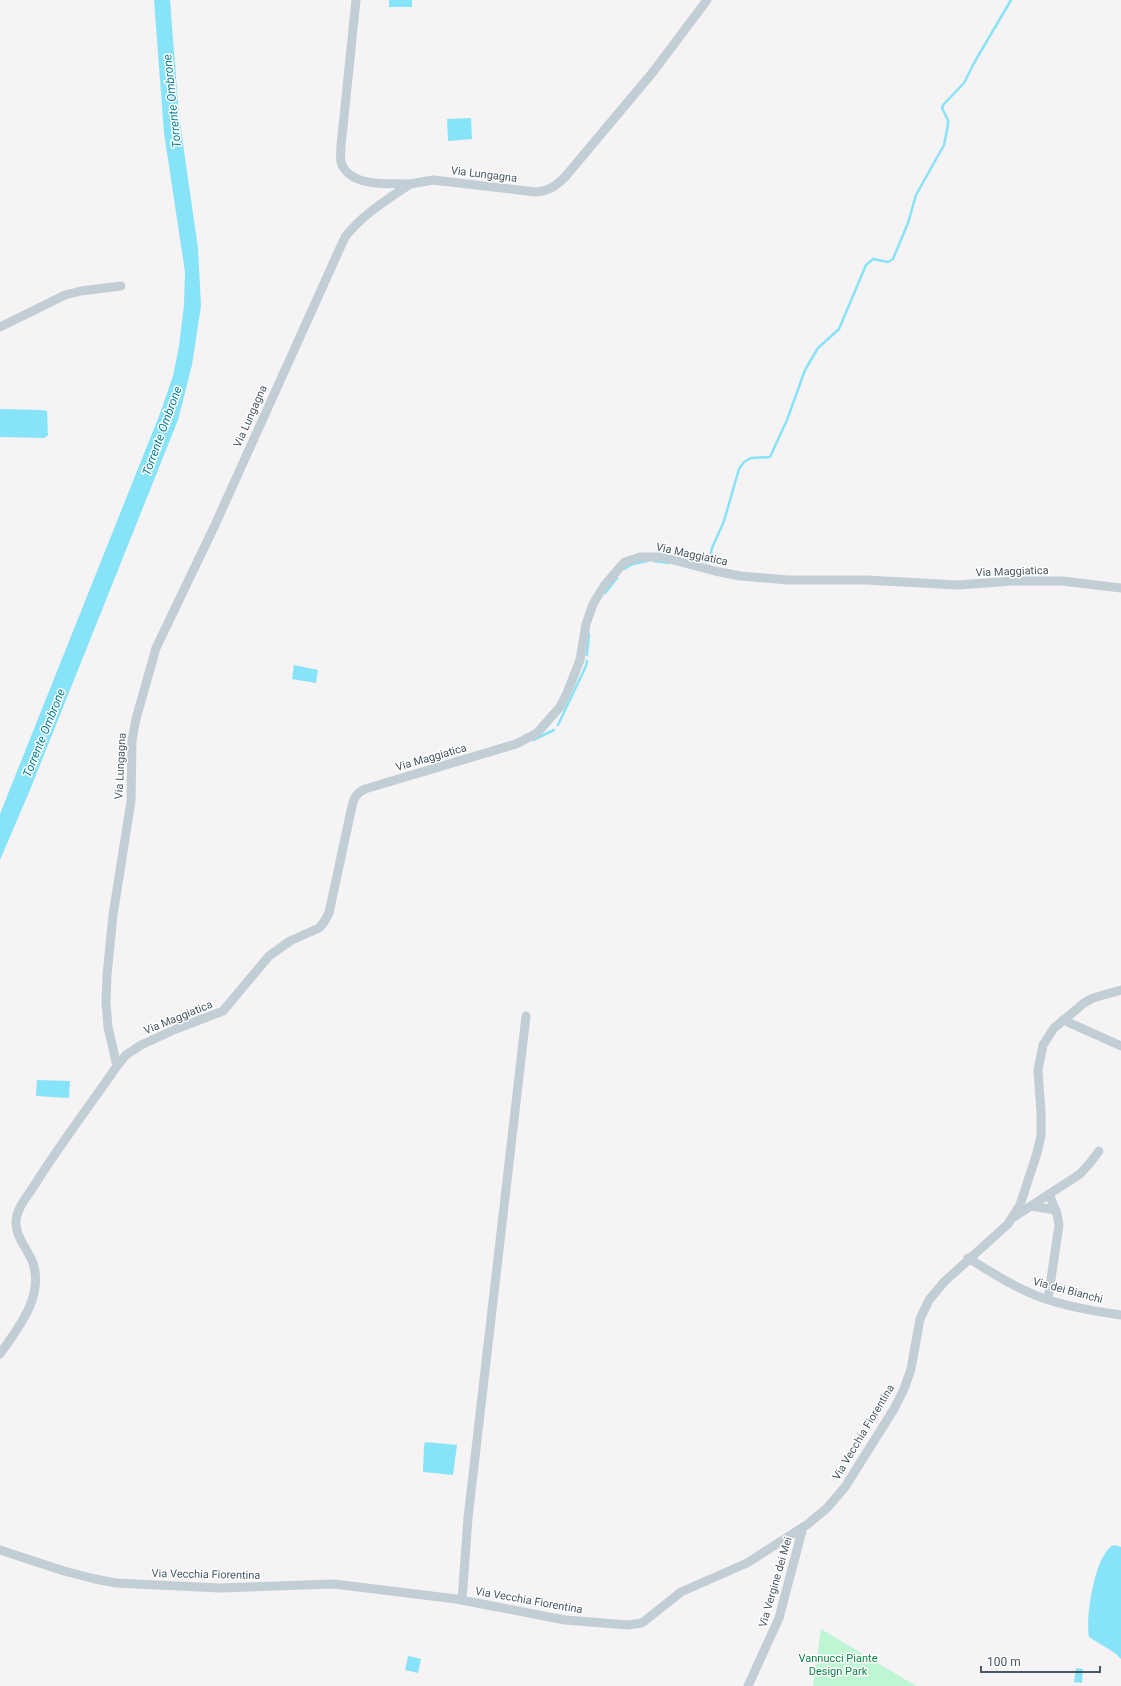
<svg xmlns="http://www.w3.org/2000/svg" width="1121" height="1686" viewBox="0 0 1121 1686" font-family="Roboto,sans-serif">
<rect width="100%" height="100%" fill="#f5f3f3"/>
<path fill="#bef5d2" d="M821 1629 916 1686H813Z"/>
<path fill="#87e3f7" d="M154 0H170L179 116 198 248 201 306 192 365 178 420 30 790 0 860V814L159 416 173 376 179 346 184 305 185 272 164 133Z
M389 0H412V7H389Z
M471 118 472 139 448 141 447 119Z
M0 409 42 410 47 411 48 435 44 438 0 437Z
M294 665 318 670 316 683 292 679Z
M37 1080 70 1081 69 1098 36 1096Z
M425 1442 457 1445 453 1475 423 1472 424 1446Z
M1114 1545 1121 1547V1659L1115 1653 1089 1637C1085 1619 1095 1552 1114 1545Z
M408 1656 421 1659 418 1673 405 1670Z
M1076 1668 1083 1669 1082 1683 1074 1682Z"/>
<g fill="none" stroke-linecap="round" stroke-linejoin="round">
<path stroke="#87e3f7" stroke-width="2.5" d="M654 561 669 563
M706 562 710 558 712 548 724 521 739 469 744 462 751 458 770 457 787 420 805 370 818 348 839 329 866 265 873 259 888 262 893 259 908 223 916 195 944 145 948 125V120L942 108 943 105 964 83 974 63 1011 0
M624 569 633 564 647 561
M605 593 617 578
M587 655 589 634
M558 725 586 666 587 661
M533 740 554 730"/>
<path stroke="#c2ced5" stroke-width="9" d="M356 0 341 146C341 151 340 157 341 162 349 188 389 183 410 184
M0 327 65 295 81 291 121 286
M1063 1020 1121 1046
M117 1066 108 1027 106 1002 107 975 113 915 131 801 132 740 136 719 156 648 215 525 345 237C363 214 387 200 410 184L433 180 535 192C549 191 556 186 565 177L653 72 707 0
M1031 1206 1056 1210
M1014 1217 1080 1174 1090 1163 1099 1151
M968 1258C988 1270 1007 1283 1028 1292 1055 1305 1092 1311 1121 1315
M1048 1299 1059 1225 1057 1214 1049 1194
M0 1354C18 1328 44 1297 33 1263 27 1247 12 1234 17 1215 20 1203 31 1192 37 1181 62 1142 90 1105 117 1066L126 1055 141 1045 176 1029 223 1011 269 956 290 941 319 928 324 922 329 913 352 806C354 797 357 793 365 789L516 744 537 733 560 707 567 693 580 660 586 624 593 604 604 586 621 566 625 562 640 557H662L715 571 740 576 788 580H866L958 585 1013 581H1062L1121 588
M0 1550 64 1571 95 1579 116 1583 220 1588 334 1584 456 1599 565 1620 628 1625 642 1623 681 1592 747 1563 808 1524 827 1508 845 1487 894 1409 904 1389 911 1369 920 1319 929 1300 944 1282 1008 1224 1020 1205 1037 1153 1041 1136V1112L1038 1070 1043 1045 1054 1028 1084 1003 1093 998 1121 990
M462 1600 468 1518 526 1016
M748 1686 779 1618 803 1527"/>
</g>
<g text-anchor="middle" stroke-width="3" stroke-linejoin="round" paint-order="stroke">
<g font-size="11" fill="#485763" stroke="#fff">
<text transform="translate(484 174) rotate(7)" y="4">Via Lungagna</text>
<text transform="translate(250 416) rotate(-66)" y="4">Via Lungagna</text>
<text transform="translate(692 554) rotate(12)" y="4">Via Maggiatica</text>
<text transform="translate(1012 571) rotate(-2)" y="4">Via Maggiatica</text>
<text transform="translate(431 757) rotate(-16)" y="4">Via Maggiatica</text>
<text transform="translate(120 766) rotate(-87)" y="4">Via Lungagna</text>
<text transform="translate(178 1017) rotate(-22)" y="4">Via Maggiatica</text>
<text transform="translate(1068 1290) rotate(15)" y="4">Via dei Bianchi</text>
<text transform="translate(863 1432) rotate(-59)" y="4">Via Vecchia Fiorentina</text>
<text transform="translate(206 1574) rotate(1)" y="4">Via Vecchia Fiorentina</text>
<text transform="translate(775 1582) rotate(-74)" y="4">Via Vergine dei Mei</text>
<text transform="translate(529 1600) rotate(10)" y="4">Via Vecchia Fiorentina</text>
</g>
<g font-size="11" fill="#0d8345" stroke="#fff">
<text x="838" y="1662">Vannucci Piante<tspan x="838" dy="13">Design Park</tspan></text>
</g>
<g font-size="12" font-style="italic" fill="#037f9b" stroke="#fff">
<text transform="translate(172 101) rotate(-96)" y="4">Torrente Ombrone</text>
<text transform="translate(162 431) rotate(-70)" y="4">Torrente Ombrone</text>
<text transform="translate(44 733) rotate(-68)" y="4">Torrente Ombrone</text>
</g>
</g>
<path d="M981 1666v6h119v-6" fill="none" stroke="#485763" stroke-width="2"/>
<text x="987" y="1666" font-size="12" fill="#485763" stroke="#ffffff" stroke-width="3" paint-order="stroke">100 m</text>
</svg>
